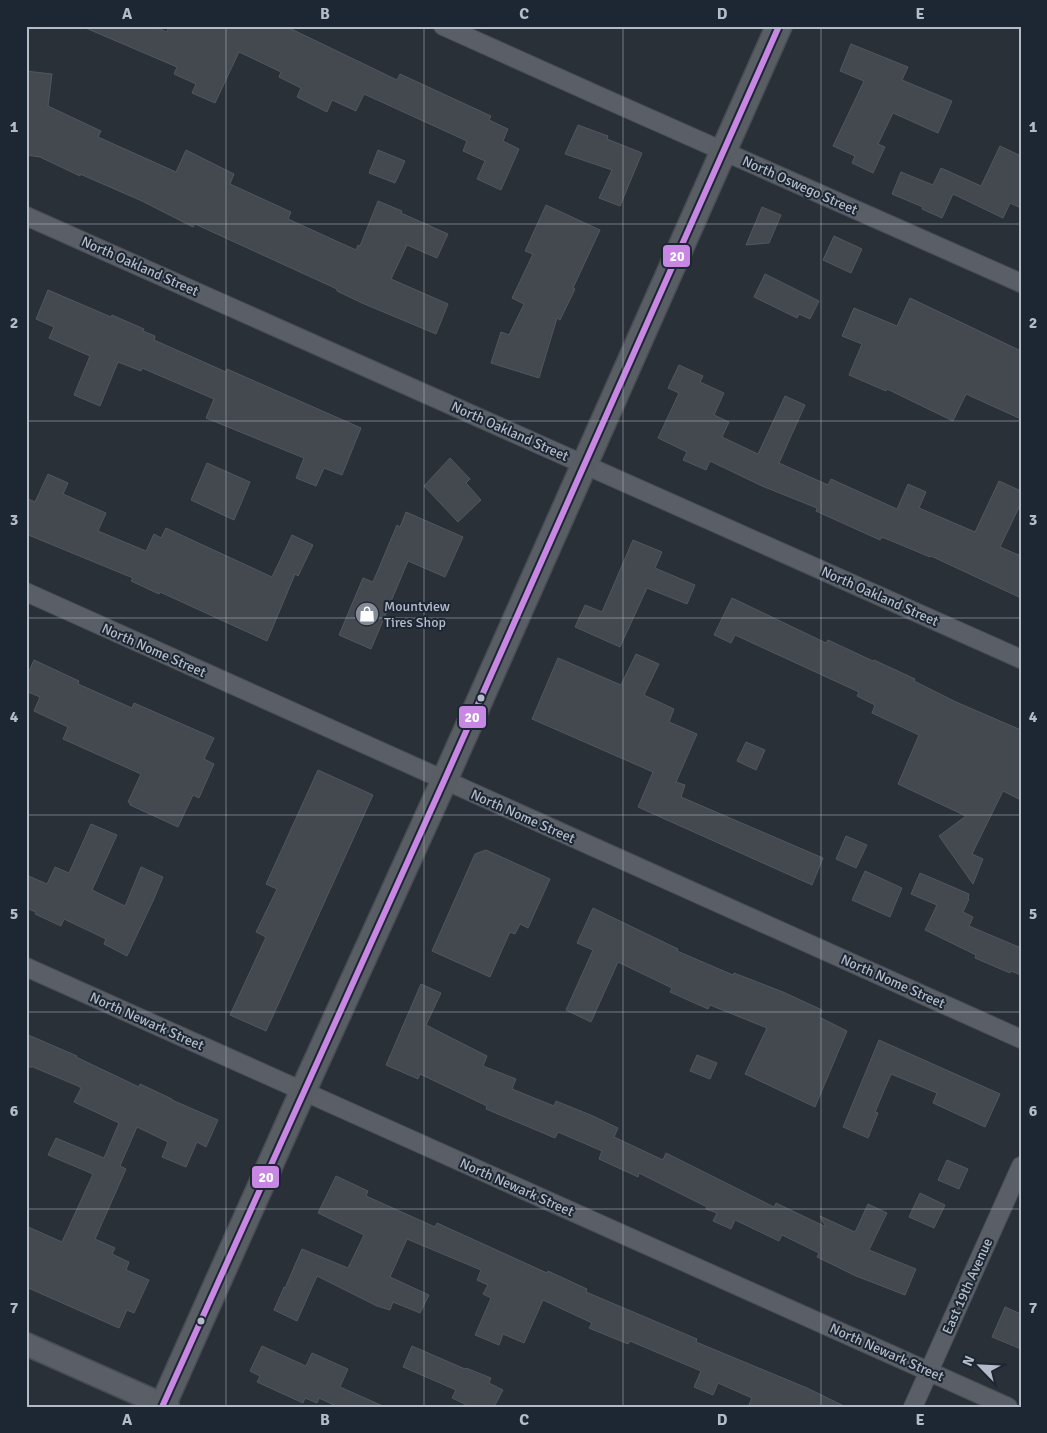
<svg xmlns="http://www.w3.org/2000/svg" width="1047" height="1433" viewBox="0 0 1047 1433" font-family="Signika,sans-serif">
<rect width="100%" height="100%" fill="#2a3038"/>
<path fill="#444950" stroke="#52575f" d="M81 26H152L167 32 169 26H285L397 80 400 74 491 116 489 120 508 129 503 141 519 149 501 190 477 179 485 161 463 151 467 141 364 94 356 111 332 100 327 112 297 97 301 88 279 77 281 72 239 52 215 103 192 93 196 84 174 74 177 67Z
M851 44 908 67 902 80 952 101 938 133 893 113 878 144 885 147 873 173 852 163 855 156 833 146 864 81 840 71Z
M26 71 52 74 48 106 101 131 98 137 176 172 186 150 234 174 230 184 291 212 288 219 356 250 358 245 360 246 378 201 402 211 401 213 448 234 437 258 407 245 391 279 448 304 436 334 362 303 337 291V289L195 224 193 227 142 201 80 174V176L40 157 26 155Z
M578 125 608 136 607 139 642 153 620 206 599 198 612 170 565 154Z
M1000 146 1021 156V208L1010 203 1003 218 953 194 942 218 922 209 923 207 892 194 901 172 933 185 941 168 981 186Z
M378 150 405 161 395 183 369 173Z
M546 205 600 230 573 288 575 289 560 320 557 318 539 378 491 363 501 332 509 335 524 304 512 298 533 254 525 251Z
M762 207 781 215 769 243 746 245Z
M834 236 862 249 851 273 823 260Z
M765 274 819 301 810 319 799 314 797 318 754 297Z
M48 290 111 317 112 315 144 329 143 331 155 336 154 340 226 372 227 369 361 428 342 475 324 468 316 486 296 478 304 458 206 418 214 399 142 368 141 371 118 362 100 406 74 395 90 356 49 338 54 327 36 319Z
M910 298 1021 351V419L966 394 953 421 887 389 886 391 849 375 862 344 842 336 854 308 897 326Z
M679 365 703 376 700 382 724 393 714 415 729 422 722 437 758 454 785 396 805 405 779 463 828 485 831 479 897 509 908 484 926 492 919 508 975 532 999 481 1021 491V503L1000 547 1021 556V598L931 556 930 557 882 537 880 540 816 511 817 508 762 486 710 461 706 470 683 460 687 452 658 438 679 393 668 388Z
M450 458 470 479 466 483 481 500 458 522 424 486Z
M207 463 250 482 234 520 191 500Z
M48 474 68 483 63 494 106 513 98 531 146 551 154 534 161 538 166 528 272 577 292 535 313 545 298 576 295 574 267 641 160 592 159 594 131 581 133 578 26 534V498L35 502Z
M406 512 463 537 445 577 408 561 371 649 339 635 363 578 373 582 397 525 400 527Z
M633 540 662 552 655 568 695 585 687 604 647 588 620 647 575 627 585 605 602 612Z
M732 598 826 643 828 640 873 661 874 660 915 679 914 681 956 702 1021 730V800L1003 791 972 854 983 859 973 884 939 836 966 816 898 784 919 735 872 713 875 705 857 696 859 692 735 635 731 643 714 635Z
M636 654 659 664 644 695 674 709 669 722 697 734 676 782 685 785 681 797 823 858 812 885 638 807 653 772 532 719 558 658 621 685Z
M34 660 79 681 78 684 132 708 134 703 214 738 204 759 214 764 199 798 193 795 178 827 130 805V803L128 802 141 774 63 739 68 727 34 711 40 697 26 691V678Z
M746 742 765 750 756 770 737 761Z
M318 770 373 795 266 1031 230 1015 266 937 256 932 277 889 266 884Z
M91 824 117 835 92 890 125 906 141 867 163 877 153 901 127 956 104 944 106 939 64 919 61 926 35 914 36 912 26 908V875L47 884 55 867 69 873Z
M846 836 867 845 856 868 836 859Z
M486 850 550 879 528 928 520 924 515 934 510 932 490 977 432 951 475 854Z
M865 871 902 888 890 917 852 900Z
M920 873 969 894 968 899H969L963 912 973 917 969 926 1021 948V975L1011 971 1010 973 975 958 976 955 925 930 937 905 911 894Z
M593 908 678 949 677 951 733 975 734 973 783 992 822 1010 819 1017 847 1031 815 1107 745 1074 767 1028 710 1005 708 1009 670 992 672 988 618 962 591 1022 566 1010 593 950 577 943Z
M421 984 441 993 426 1025 487 1056 483 1066 516 1079 512 1089 554 1106 556 1101 593 1116 618 1128 614 1137 663 1160 666 1153 774 1207 776 1203 826 1227 820 1216 855 1232 868 1204 887 1213 869 1250 916 1269 905 1295 856 1276 817 1257 819 1253 782 1235 779 1241 735 1220 731 1229 713 1221 717 1213 706 1209 707 1207 639 1173 638 1177 599 1159 602 1151 558 1132 555 1138 486 1109 487 1106 420 1074 418 1079 386 1065Z
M26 1034 77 1056 76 1057 139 1087 140 1084 172 1099V1100L218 1120 206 1147 197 1142 186 1167 162 1157 168 1142 137 1127 120 1166 126 1169 95 1239 115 1248 112 1254 129 1262 126 1270 149 1280 134 1313 127 1310 119 1328 26 1287V1226L62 1242 93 1174 48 1155 56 1138 104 1158 119 1123 74 1102 81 1088 78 1086 33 1067H26Z
M879 1040 1000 1094 985 1127 933 1103 937 1093 891 1074 875 1112 878 1113 868 1138 843 1127Z
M697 1055 717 1063 710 1079 690 1071Z
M947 1160 968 1169 959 1189 938 1180Z
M336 1176 368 1191 366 1196 435 1227 437 1223 547 1273 548 1271 587 1289 586 1292 697 1339 696 1342 807 1388 846 1407H748L752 1398 718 1383 713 1395 694 1387 701 1371 630 1341 628 1344 589 1328 592 1323 543 1300 524 1343 503 1334 499 1345 475 1335 491 1298 483 1294 488 1285 477 1280 481 1270 407 1239 390 1277 429 1295 420 1313 393 1302 390 1310 377 1306 317 1276 297 1321 274 1310 284 1287 285 1288 302 1249 348 1268 364 1235 318 1213Z
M920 1193 945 1205 934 1228 909 1217Z
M1005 1307 1021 1314V1349L992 1337Z
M262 1346 306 1366 312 1353 348 1369 340 1387 385 1407H338L319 1398 317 1403 305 1398 303 1403 257 1382 260 1376 250 1371Z
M412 1346 465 1369 466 1368 491 1378 489 1383 503 1390 494 1407H471L452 1398 456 1390 403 1367Z"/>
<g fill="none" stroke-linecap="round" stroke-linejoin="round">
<g stroke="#484c53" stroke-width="20">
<path id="minor" d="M443 26C635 113 828 197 1021 283
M26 216 1021 659
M26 592 1021 1039
M26 967 1008 1407
M913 1407 1021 1166"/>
</g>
<g stroke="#484c53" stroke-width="25">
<path id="tertiary" d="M26 1344 168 1407"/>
</g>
<g stroke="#484c53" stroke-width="28">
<path id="secondary" d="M162 1407 303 1091 444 781 779 26"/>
</g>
<use href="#minor" stroke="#5a5e66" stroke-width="18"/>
<use href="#tertiary" stroke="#5a5e66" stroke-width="22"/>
<use href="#secondary" stroke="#595d64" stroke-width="25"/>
<g stroke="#1d2633" stroke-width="10">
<path id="bus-1" d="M162 1407 444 781 779 26"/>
</g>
<use href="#bus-1" stroke="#c787e3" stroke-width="6"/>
</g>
<path fill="none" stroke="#b4bcc9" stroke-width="1" stroke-opacity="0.55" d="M226 26V1407M424 26V1407M623 26V1407M821 26V1407M26 224H1021M26 421H1021M26 618H1021M26 815H1021M26 1012H1021M26 1209H1021"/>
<defs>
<g id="shop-disc" transform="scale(1.25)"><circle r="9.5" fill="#848b96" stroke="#1d2633"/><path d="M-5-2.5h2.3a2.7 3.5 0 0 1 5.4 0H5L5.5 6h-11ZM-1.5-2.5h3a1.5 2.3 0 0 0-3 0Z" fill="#fff"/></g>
</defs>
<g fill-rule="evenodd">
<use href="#shop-disc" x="367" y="614"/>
</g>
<g fill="#b4bcc9" stroke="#1d2633" stroke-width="2">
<circle cx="481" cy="698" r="4.5"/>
<circle cx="201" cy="1321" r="4.5"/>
</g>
<g text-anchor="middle" stroke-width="4" stroke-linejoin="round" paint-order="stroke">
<g font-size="14" fill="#b4bcc9" stroke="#1d2633">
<text transform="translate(800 185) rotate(24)" y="5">North Oswego Street</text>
<text transform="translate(140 266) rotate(24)" y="5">North Oakland Street</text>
<text transform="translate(510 431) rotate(24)" y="5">North Oakland Street</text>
<text transform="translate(880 596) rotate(24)" y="5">North Oakland Street</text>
<text transform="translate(154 650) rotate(24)" y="5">North Nome Street</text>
<text transform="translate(523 816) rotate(24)" y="5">North Nome Street</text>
<text transform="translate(893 981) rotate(24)" y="5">North Nome Street</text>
<text transform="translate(147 1021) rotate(24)" y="5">North Newark Street</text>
<text transform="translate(517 1187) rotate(24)" y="5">North Newark Street</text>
<text transform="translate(967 1286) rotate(-66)" y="5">East 19th Avenue</text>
<text transform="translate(887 1352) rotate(24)" y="5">North Newark Street</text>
</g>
<g font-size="14" fill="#b4bcc9" stroke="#1d2633" text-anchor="start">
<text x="384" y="611">Mountview<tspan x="384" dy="16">Tires Shop</tspan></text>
</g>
</g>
<g stroke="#1d2633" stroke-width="2">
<rect x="662" y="244" width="29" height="24" rx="5" fill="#c787e3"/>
<rect x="458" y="705" width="29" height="24" rx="5" fill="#c787e3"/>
<rect x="251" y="1165" width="29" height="24" rx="5" fill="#c787e3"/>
</g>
<g font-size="14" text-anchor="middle" font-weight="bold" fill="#fff">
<text x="677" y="261">20</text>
<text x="472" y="722">20</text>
<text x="266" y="1182">20</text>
</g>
<rect width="1047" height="1433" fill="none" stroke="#1d2633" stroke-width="55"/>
<g transform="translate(980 1366) rotate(294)" stroke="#1d2633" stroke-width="4" paint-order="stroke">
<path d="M0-4L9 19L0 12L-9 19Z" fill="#b4bcc9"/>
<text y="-8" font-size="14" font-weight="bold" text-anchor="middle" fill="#b4bcc9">N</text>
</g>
<rect x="28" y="28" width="992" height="1378" fill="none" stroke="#b4bcc9" stroke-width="2"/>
<g font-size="16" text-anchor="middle" font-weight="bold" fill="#b4bcc9">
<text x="127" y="19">A</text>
<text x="325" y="19">B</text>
<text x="524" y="19">C</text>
<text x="722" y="19">D</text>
<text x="920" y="19">E</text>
<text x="14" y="132">1</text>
<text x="1033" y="132">1</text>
<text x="14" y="328">2</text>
<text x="1033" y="328">2</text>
<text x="14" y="525">3</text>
<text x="1033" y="525">3</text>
<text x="14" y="722">4</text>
<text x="1033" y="722">4</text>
<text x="14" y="919">5</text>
<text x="1033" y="919">5</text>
<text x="14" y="1116">6</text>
<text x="1033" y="1116">6</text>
<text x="14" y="1313">7</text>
<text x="1033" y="1313">7</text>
<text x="127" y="1425">A</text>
<text x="325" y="1425">B</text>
<text x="524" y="1425">C</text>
<text x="722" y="1425">D</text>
<text x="920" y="1425">E</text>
</g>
</svg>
